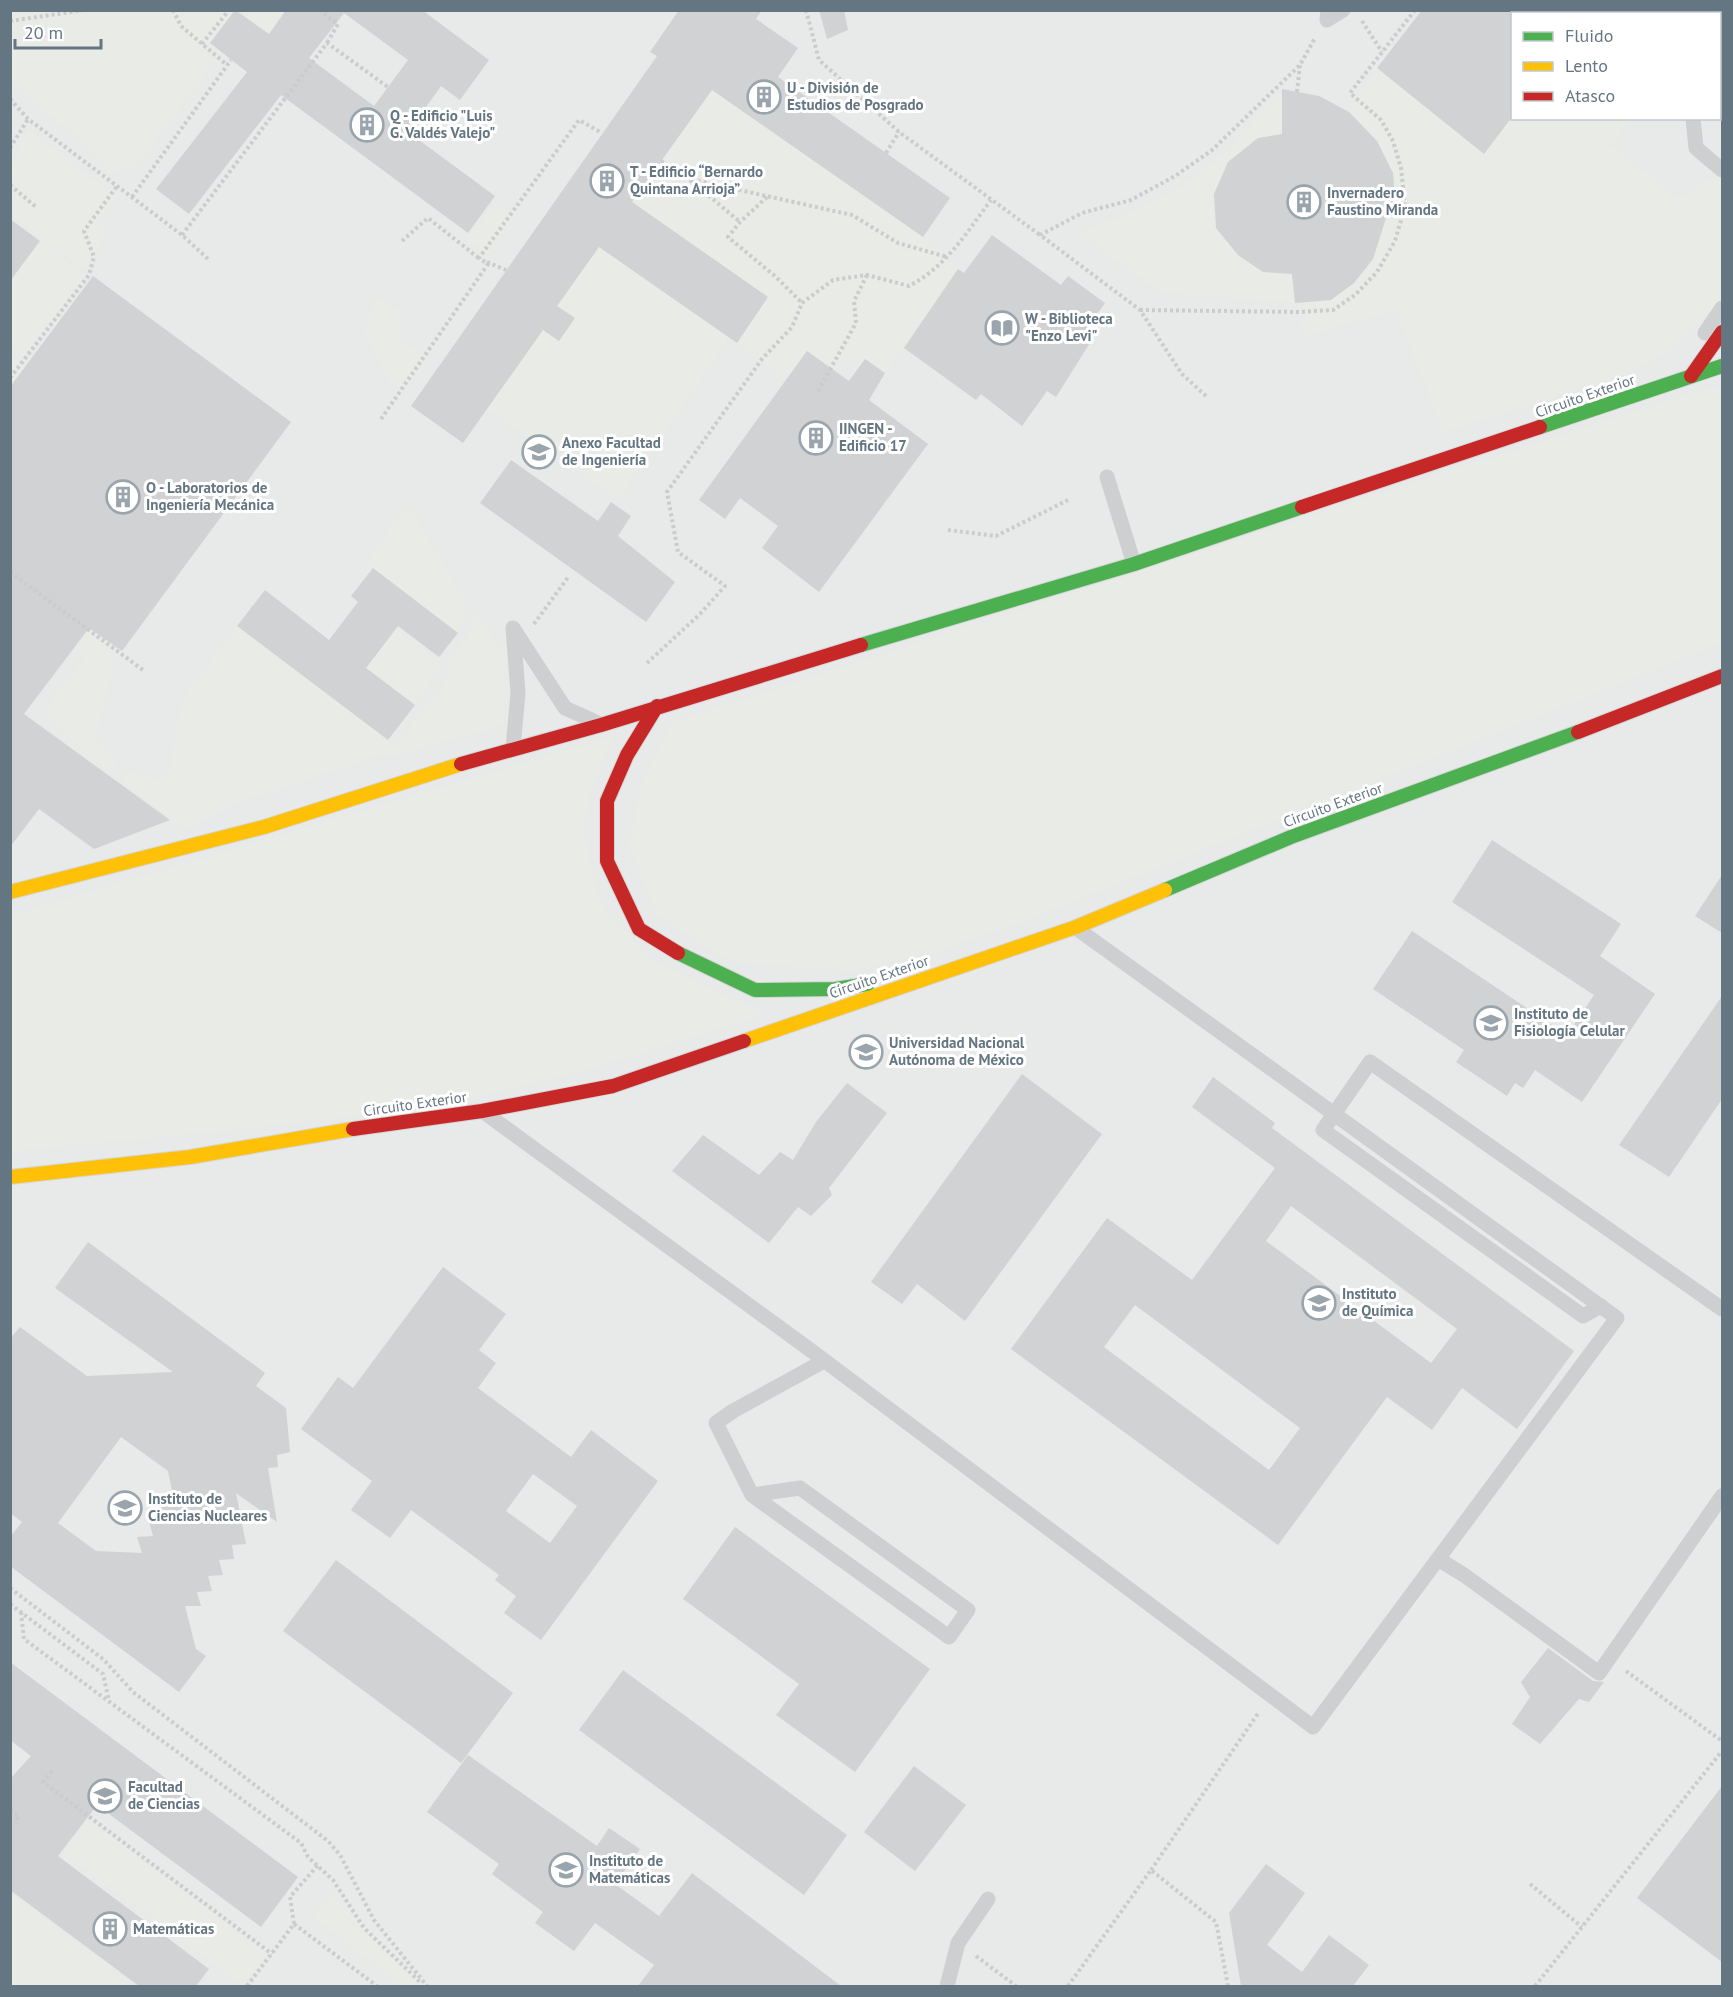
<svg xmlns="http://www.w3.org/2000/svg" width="1733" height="1997" viewBox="0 0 1733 1997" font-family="'PT Sans',sans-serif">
<rect width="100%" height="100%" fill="#f9f9f9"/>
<path fill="#e8e9e9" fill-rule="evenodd" d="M11 11H1722V1986H11ZM1512 14H1720V118H1512Z"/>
<path fill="#e8ebe6" d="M44 10 235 11 204 51 216 61 135 169 126 162 117 173 11 82 10 16Z
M239 11H286L269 34Z
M1377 68 1484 153 1512 117 1631 119 1609 145 1678 198 1722 173V301L1675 346 1631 372 1443 433 1396 310 1305 336 1295 303 1161 293 1078 233C1128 213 1182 192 1222 154 1243 134 1262 111 1282 89V134L1258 138 1228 162 1214 194 1213 210 1216 228 1238 255 1263 272 1292 274 1295 302 1354 283 1373 259 1386 218 1396 213C1392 159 1386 151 1349 112Z
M690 74 923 237 958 269 885 373 865 359 826 364 808 351 786 379 737 343 768 297 632 202Z
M28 129 116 197 96 223 107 235 83 269 15 218V186L11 177V166Z
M495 204 517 214 489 254 466 240Z
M40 241 86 275 24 357 11 346V281Z
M599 247 729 338 618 500 487 410 543 330 574 318 557 306Z
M376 297 400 311 402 341 427 357 404 391 391 383 364 330Z
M11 355 26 366 11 387Z
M1722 386V643L1035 917 939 951 849 971 732 962 657 916 629 845 640 785 673 722 1704 389Z
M408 504 468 606 458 633 373 568 374 566 367 561Z
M12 579 102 643 115 665 94 742 117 762 111 773 42 714 83 659 78 650 11 600Z
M474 611 505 654 504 725 387 758 388 753 232 805 184 829 120 779 125 771 160 779 168 775 182 698 237 626 395 745 452 672 444 666 468 635Z
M395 629 442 665 415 705 366 668Z
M614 736 592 787 584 833 600 902 648 959 767 1014C659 1048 551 1084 439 1103 297 1127 153 1137 11 1152V915Z
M88 1819 267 1955 243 1986 63 1852Z
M331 1892 426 1986H401L312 1916Z
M11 1893 135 1986H11Z"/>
<path fill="#d0d2d3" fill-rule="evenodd" d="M235 10 269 34 286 10H422L489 60 460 100 441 86 408 132 495 196 468 233 281 95 189 214 156 189 247 72 210 43ZM344 13 408 60 374 106 309 58Z
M679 10H762L756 19 798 48 778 77 950 198 923 237 712 90 632 202 768 297 737 343 599 247 557 306 575 318 559 341 543 330 463 443 411 406 657 56 650 52Z
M819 10H844L848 30 827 39Z
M1422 10H1512V117L1484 154 1377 68Z
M1282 89 1319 96 1349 112 1377 141 1393 173 1396 214 1386 218 1373 259 1354 283 1331 300 1295 303 1292 274 1263 272 1238 255 1216 228 1214 194 1228 162 1258 138 1282 134Z
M10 219 40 241 10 281Z
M992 235 1061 285 1068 276 1105 303 1084 332 1093 338 1056 397 1047 391 1022 426 981 394 976 400 904 348 958 269 964 273Z
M93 276 291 422 122 651 89 628 24 714 170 820 94 849 39 809 10 847V387Z
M807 351 849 381 865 359 885 373 869 400 928 444 819 592 762 548 778 526 740 498 725 519 699 500Z
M511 460 598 521 611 502 631 516 618 536 675 582 646 622 480 503Z
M373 568 458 633 439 657 398 626 366 668 415 705 388 740 237 626 265 590 329 640 358 602 351 596Z
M1492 840 1621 924 1600 956 1655 994 1582 1102 1535 1070 1523 1088 1515 1083 1507 1096 1456 1062 1464 1050 1373 989 1412 931 1567 1035 1594 995 1452 902Z
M1722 875V933L1695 916Z
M1722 996V1099L1669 1177 1619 1145Z
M1022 1074 1102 1134 965 1321 917 1284 902 1304 871 1282Z
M1213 1077 1275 1123 1272 1128 1574 1351 1517 1429 1462 1388 1432 1430 1387 1397 1278 1545 1011 1349 1107 1218 1192 1280 1275 1168 1192 1107ZM1291 1206 1457 1329 1431 1363 1266 1241ZM1135 1305 1300 1428 1269 1470 1104 1347Z
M847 1083 887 1113 829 1188 832 1195 811 1216 798 1207 769 1243 672 1171 703 1135 759 1175 780 1152 793 1160 816 1122Z
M88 1242 265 1373 256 1386 286 1408 290 1452 277 1455 278 1467 268 1468 277 1522 236 1493 246 1544 232 1545 234 1559 219 1560 223 1575 208 1576 212 1591 197 1592 201 1606H185L196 1649 206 1656 179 1692 10 1566V1537L22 1522 10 1513V1339L20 1327 87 1376 173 1372 55 1288ZM121 1437 168 1471 175 1505H161L163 1521H149L153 1536 137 1537 142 1553 96 1551 58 1523Z
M443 1267 506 1314 479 1350 496 1363 478 1388 571 1457 591 1430 658 1481 541 1640 504 1613 516 1596 495 1580 499 1575 411 1510 390 1538 351 1510 372 1481 301 1429 338 1377 353 1388ZM533 1474 577 1506 550 1543 506 1511Z
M735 1527 930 1669 855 1772 776 1715 799 1684 683 1599Z
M336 1560 513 1693 461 1763 283 1631Z
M1548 1648 1593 1681 1604 1682 1589 1702 1579 1699 1540 1744 1512 1724 1530 1697 1521 1682Z
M10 1662 298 1877 261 1927 97 1805 58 1856 209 1969 196 1986H139L10 1890V1779L31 1756 10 1740Z
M623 1670 847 1835 804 1895 579 1730Z
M468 1755 597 1846 609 1828 640 1849 615 1884 659 1916 692 1873 841 1986H638L654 1965 595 1923 574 1951 535 1923 543 1912 492 1874 499 1864 427 1812Z
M914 1766 966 1805 915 1871 864 1832Z
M1722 1786V1962L1637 1898Z
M1266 1864 1305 1893 1267 1945 1302 1972 1329 1935 1369 1965 1353 1986H1241L1229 1913Z"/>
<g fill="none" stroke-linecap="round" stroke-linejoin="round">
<g stroke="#d5d6d7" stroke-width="16">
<path id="fast" d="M1540 427 1722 366
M861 645 1134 564 1302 507
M1165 890 1291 837 1578 732
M678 953 755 990 835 989 868 984"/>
</g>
<g stroke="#d5d6d7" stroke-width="16">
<path id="slow" d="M10 892 264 827 461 764
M744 1041 1076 927 1165 890
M10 1177 190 1157 353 1129"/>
</g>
<g stroke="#d5d6d7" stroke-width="16">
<path id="jam" d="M1691 376 1722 332
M1302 507 1540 427
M657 706 627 755 607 801V861L639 929 678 953
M1578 732 1722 676
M461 764 601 725 861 645
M353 1129 482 1111 613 1086 744 1041"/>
</g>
<path stroke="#cbcccd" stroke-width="4" stroke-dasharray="3 3" stroke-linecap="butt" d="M173 10 181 26 227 65
M319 10 338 24 327 43
M806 10 819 60 899 132 1040 235
M10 21 84 10
M1362 21 1382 52
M202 44 229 10
M1297 92 1300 65
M10 99 28 119 182 235 208 259
M10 148 28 119
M886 153 899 132
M661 161 690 179 852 215 898 243 947 257
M690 180 740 222
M10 185 36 207
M132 197 231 60
M767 197 740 222 728 237 776 277 802 303
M182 235 327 43 388 87
M402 241 428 218 480 259
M487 262 506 270
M1140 310 1299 312 1333 310 1355 295 1377 272 1395 241 1405 206 1401 168 1393 141 1381 120 1350 93 1415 10
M10 378 89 275 94 257 84 231 117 186
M818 391 856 323 854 301 867 275
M1206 396 1182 374 1140 310 1040 235 1082 213 1131 200 1175 176 1211 151 1300 65 1315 38
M381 419 488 264 479 258 579 120 602 133
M948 530 996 536 1068 500
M10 572 143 670
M534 624 569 576
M647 663 700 614 725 586 678 552 667 492 762 359 792 327 802 303 833 280 867 275 909 286C946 267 967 232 991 200
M10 1588 103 1659 133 1692 328 1841 340 1855 374 1920 427 1986
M10 1604 103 1674 109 1701
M21 1612 24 1639 301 1843 308 1857 333 1880 364 1928 421 1983
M1626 1671 1722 1741
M52 1771 43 1782 272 1954
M10 1784 11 1785
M10 1810 19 1816 15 1823
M1151 1870 1259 1712
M1530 1884 1582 1927
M294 1924 377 1986
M976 1956 1016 1986
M247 1986 294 1924 290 1897 318 1865
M1068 1986 1151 1870 1216 1922 1228 1986
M1535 1986 1722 1751"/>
<path stroke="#cecfd0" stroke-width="15" d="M1328 10 1327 20 1343 10
M1693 118 1696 148 1722 170
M1705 333 1722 308
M1107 477 1134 564
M513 628 565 708 596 722
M513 628 518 693 513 748
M485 1113 809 1349 1313 1727 1617 1318 1076 928
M1601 1306 1583 1316 1323 1130 1370 1062 1722 1309
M752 1495 800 1488 968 1610 949 1637 752 1495 716 1423 733 1411 824 1361
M1438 1559 1464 1575 1599 1673 1722 1496
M947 1986 958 1943 988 1899"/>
<use href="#fast" stroke="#4caf50" stroke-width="14"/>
<use href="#slow" stroke="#ffc107" stroke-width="14"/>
<use href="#jam" stroke="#c62828" stroke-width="14"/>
</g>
<defs>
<g id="building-ring" transform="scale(1.725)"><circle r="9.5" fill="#fff" stroke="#99a4ac" stroke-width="1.5"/><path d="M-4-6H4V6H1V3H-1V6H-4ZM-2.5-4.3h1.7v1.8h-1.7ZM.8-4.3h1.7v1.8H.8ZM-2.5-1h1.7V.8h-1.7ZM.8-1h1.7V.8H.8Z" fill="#99a4ac"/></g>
<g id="library-ring" transform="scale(1.725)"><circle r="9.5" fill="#fff" stroke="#99a4ac" stroke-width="1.5"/><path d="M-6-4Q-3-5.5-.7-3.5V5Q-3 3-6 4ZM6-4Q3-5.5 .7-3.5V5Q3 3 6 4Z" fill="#99a4ac"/></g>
<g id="university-ring" transform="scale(1.725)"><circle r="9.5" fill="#fff" stroke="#99a4ac" stroke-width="1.5"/><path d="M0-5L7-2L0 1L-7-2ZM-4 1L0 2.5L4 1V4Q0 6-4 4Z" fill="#99a4ac"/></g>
</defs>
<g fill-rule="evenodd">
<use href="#building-ring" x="764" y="97"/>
<use href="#building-ring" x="367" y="125"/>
<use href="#building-ring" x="607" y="181"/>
<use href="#building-ring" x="1304" y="202"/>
<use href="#library-ring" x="1002" y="328"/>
<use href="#building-ring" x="816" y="438"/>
<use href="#university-ring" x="539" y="452"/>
<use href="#building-ring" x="123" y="497"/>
<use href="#university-ring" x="1491" y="1023"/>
<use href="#university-ring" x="866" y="1052"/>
<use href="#university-ring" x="1319" y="1303"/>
<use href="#university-ring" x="125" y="1508"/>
<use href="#university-ring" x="105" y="1796"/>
<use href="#university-ring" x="566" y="1870"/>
<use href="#building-ring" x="110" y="1929"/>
</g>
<g text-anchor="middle" stroke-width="6" stroke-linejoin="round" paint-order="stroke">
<g font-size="15" font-weight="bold" fill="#657683" stroke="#fff" text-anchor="start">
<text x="787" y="93">U - División de<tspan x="787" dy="17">Estudios de Posgrado</tspan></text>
<text x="390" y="121">Q - Edificio "Luis<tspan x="390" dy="17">G. Valdés Valejo"</tspan></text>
<text x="630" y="177">T - Edificio “Bernardo<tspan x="630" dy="17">Quintana Arrioja”</tspan></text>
<text x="1327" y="198">Invernadero<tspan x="1327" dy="17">Faustino Miranda</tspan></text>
<text x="1025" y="324">W - Biblioteca<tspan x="1025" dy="17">"Enzo Levi"</tspan></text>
<text x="839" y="434">IINGEN -<tspan x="839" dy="17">Edificio 17</tspan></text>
<text x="562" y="448">Anexo Facultad<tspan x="562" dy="17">de Ingeniería</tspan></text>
<text x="146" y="493">O - Laboratorios de<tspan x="146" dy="17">Ingeniería Mecánica</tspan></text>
<text x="1514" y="1019">Instituto de<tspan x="1514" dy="17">Fisiología Celular</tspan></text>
<text x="889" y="1048">Universidad Nacional<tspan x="889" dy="17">Autónoma de México</tspan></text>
<text x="1342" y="1299">Instituto<tspan x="1342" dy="17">de Química</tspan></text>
<text x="148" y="1504">Instituto de<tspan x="148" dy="17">Ciencias Nucleares</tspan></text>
<text x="128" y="1792">Facultad<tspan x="128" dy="17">de Ciencias</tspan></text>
<text x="589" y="1866">Instituto de<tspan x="589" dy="17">Matemáticas</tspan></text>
<text x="133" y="1934">Matemáticas</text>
</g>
<g font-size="15" fill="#657683" stroke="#fff">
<text transform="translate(1585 396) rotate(-19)" y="5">Circuito Exterior</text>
<text transform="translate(1333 805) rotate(-20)" y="5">Circuito Exterior</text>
<text transform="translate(879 977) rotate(-19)" y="5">Circuito Exterior</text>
<text transform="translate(415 1104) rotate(-8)" y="5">Circuito Exterior</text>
</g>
</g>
<rect width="1733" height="1997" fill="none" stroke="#657683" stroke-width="24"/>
<rect x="1511" y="12" width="210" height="108" fill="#ffffff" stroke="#c1c8cd" stroke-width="1.5"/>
<rect x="1523" y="32" width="30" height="9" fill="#4caf50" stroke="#c1c8cd" stroke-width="1.5"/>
<text x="1565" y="42" font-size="18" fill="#657683">Fluido</text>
<rect x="1523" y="62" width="30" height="9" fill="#ffc107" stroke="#c1c8cd" stroke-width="1.5"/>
<text x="1565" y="72" font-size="18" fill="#657683">Lento</text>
<rect x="1523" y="92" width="30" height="9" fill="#c62828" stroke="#c1c8cd" stroke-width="1.5"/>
<text x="1565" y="102" font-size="18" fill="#657683">Atasco</text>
<path d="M15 39v9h86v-9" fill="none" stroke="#657683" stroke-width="3"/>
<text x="24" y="39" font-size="18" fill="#657683" stroke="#ffffff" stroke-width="4.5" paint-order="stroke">20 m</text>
</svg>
